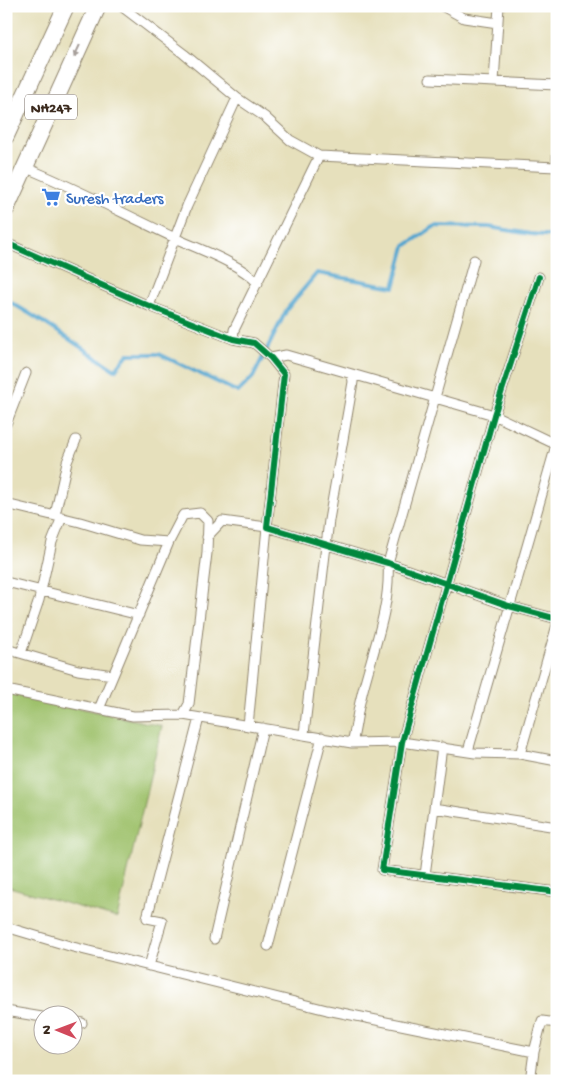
<svg xmlns="http://www.w3.org/2000/svg" width="563" height="1087" viewBox="0 0 563 1087" font-family="'Gochi Hand',sans-serif">
<rect width="100%" height="100%" fill="#fff"/>
<filter id="ink" filterUnits="userSpaceOnUse"><feTurbulence type="fractalNoise" baseFrequency=".02" numOctaves="2"/><feDisplacementMap in="SourceGraphic" scale="10" xChannelSelector="R" yChannelSelector="G"/><feConvolveMatrix kernelMatrix="1 2 1 2 8 2 1 2 1" color-interpolation-filters="sRGB"/></filter>
<filter id="wash" filterUnits="userSpaceOnUse"><feTurbulence type="fractalNoise" baseFrequency=".0096" numOctaves="4" result="noise"/><feDisplacementMap in="SourceGraphic" scale="20" xChannelSelector="R" yChannelSelector="G"/><feGaussianBlur stdDeviation="1.12" result="paint"/><feColorMatrix in="noise" values="0 0 0 0 0 0 0 0 0 0 0 0 0 0 0 0 0 1.4 0 .05"/><feComposite in="paint" operator="in"/></filter>
<g filter="url(#wash)">
<rect width="100%" height="100%" fill="#e6e0bc"/>
<path fill="#9ec16b" stroke="#6c7644" d="M6 692 162 726 117 918 6 886Z"/>
<g fill="none" stroke-linecap="round" stroke-linejoin="round">
<path stroke="#54a6cf" stroke-width="4" d="M6 300C45 321 78 346 115 370L128 354H159L238 392 253 377 287 309 317 273 394 287 405 246 435 226 489 227 530 234 557 236"/>
</g>
</g>
<g filter="url(#ink)">
<g fill="none" stroke-linecap="round" stroke-linejoin="round">
<g stroke="#90856d" stroke-width="11">
<path id="street" d="M121 6 184 54 237 98 187 206 149 306
M442 6 464 18 498 23
M430 79 557 85
M494 82 499 6
M237 98 265 117 290 140 319 156 556 167
M557 156V167
M24 167C76 188 126 215 177 239 203 251 237 262 258 283
M6 243 149 306 233 339 254 343 271 358 284 374 267 527 388 563 509 606 557 619
M539 277 494 415 402 742 382 870 557 892
M233 339 234 330 319 156
M271 358 286 355 494 415 557 445
M6 424 26 373
M6 504 80 522 140 540 169 542 99 709
M55 515 67 462 76 440
M207 537 222 521 267 527 248 726
M169 542 183 515 200 513 208 521 207 553 189 704 183 715
M6 582 139 615
M6 649 78 670 113 675
M21 653 39 600 52 542 62 517
M6 690 133 716 183 715 352 743 402 742 475 753 520 754 557 761
M304 734 329 520 353 382 352 374
M352 743C356 728 357 713 361 698 371 654 391 610 388 563L474 260
M442 747 434 808 557 827
M468 751 557 442
M520 754 557 625
M425 875 434 808
M6 927 73 947 327 1010 534 1052 530 1081
M214 939 263 728
M268 946 322 737
M149 966 162 921 147 918 199 718
M6 1011 42 1017
M72 1021 82 1023
M534 1052 542 1021 557 1023"/>
</g>
<g stroke="#90856d" stroke-width="18">
<path id="highway" d="M6 136 66 6
M6 209 98 6"/>
</g>
<use href="#street" stroke="#fff" stroke-width="9"/>
<use href="#highway" stroke="#fff" stroke-width="16"/>
<g stroke="#fff" stroke-width="9">
<path id="cycleway" d="M6 243 149 306 233 339 254 343 271 358 284 374 267 527 388 563 509 606 557 619
M539 277 494 415 402 742 382 870 557 892"/>
</g>
<use href="#cycleway" stroke="#00873e" stroke-width="6"/>
</g>
<defs><path id="oneway-solid" d="M-6-.8H1V-3.2L6.5 0L1 3.2V.8H-6Z" transform="scale(1.25)"/></defs>
<use fill="#a79f9a" href="#oneway-solid" transform="translate(77 51) rotate(115)"/>
</g>
<defs>
<g id="supermarket-bare" transform="scale(1.5)"><path d="M-6-5.5h2.5l.6 2H6L4.5 2H-2.5L-4.4-4H-6ZM-1.5 3.2a1.3 1.3 0 1 0 .1 0ZM3 3.2a1.3 1.3 0 1 0 .1 0Z" fill="#3f7fe0" stroke="#fff" stroke-width="2.5" paint-order="stroke"/></g>
</defs>
<g fill-rule="evenodd">
<use href="#supermarket-bare" x="51" y="197"/>
</g>
<g text-anchor="middle" stroke-width="4.5" stroke-linejoin="round" paint-order="stroke">
<rect fill="#fff" stroke="#766a62" stroke-width="1" x="25" y="94.5" width="52" height="25" rx="4"/>
<g font-size="15" font-weight="bold" fill="#3b2a1e">
<text x="51" y="112">NH247</text>
</g>
<g font-size="16" fill="#366cbe" stroke="#fff" text-anchor="start">
<text x="66" y="203">Suresh traders</text>
</g>
</g>
<rect width="563" height="1087" fill="none" stroke="#fff" stroke-width="25"/>
<g transform="translate(58 1030) rotate(271)"><circle r="24" fill="#ffffff" stroke="#b1aaa5"/>
<path d="M0-4L9 19L0 12L-9 19Z" fill="#d1495b"/>
<text y="-8" font-size="14" font-weight="bold" text-anchor="middle" fill="#3b2a1e">N</text>
</g>
</svg>
